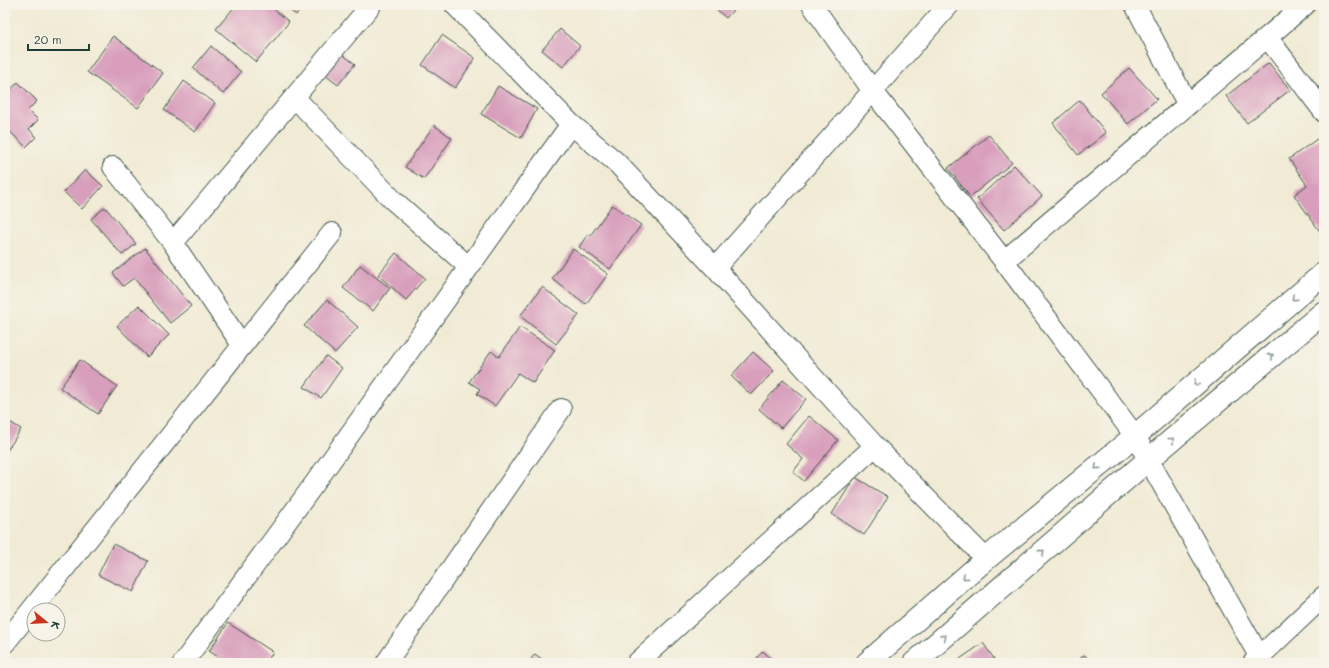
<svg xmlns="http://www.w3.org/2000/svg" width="1329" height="668" viewBox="0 0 1329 668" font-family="Mali,sans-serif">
<rect width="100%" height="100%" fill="#f7f3e8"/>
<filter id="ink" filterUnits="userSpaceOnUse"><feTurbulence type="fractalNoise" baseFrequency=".025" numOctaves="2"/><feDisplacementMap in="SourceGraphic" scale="8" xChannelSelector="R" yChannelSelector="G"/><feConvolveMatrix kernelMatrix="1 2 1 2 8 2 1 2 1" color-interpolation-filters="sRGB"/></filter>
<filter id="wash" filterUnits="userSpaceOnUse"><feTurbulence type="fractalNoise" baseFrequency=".012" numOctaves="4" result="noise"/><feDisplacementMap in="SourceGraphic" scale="16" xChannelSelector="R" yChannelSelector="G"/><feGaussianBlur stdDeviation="0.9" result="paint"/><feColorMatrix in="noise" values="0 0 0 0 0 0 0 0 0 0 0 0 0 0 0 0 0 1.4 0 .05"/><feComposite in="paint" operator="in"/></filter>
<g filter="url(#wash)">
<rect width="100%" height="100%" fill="#f1ebd5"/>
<g id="blocks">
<path fill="#d89ebc" d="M236 5H269L289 22 256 62 216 29Z
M283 5H304L296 15Z
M714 5H738L726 18 713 6Z
M560 29 580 46 563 67 542 50Z
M442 35 475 58 455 88 422 65Z
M113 36 163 73 138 108 87 72Z
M211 46 241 72 223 94 193 68Z
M338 51 355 64 338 85 321 72Z
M1269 63 1290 90 1247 123 1226 96Z
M1129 68 1157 99 1128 124 1101 93Z
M184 81 215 103 195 132 164 110Z
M18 82 37 101 28 110 38 120 29 129 36 137 26 147 5 127V96Z
M498 86 537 109 521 138 481 114Z
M1080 100 1106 133 1078 155 1053 123Z
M434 125 452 138 424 179 405 167Z
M1324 134V237L1294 195 1307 185 1289 159Z
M989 135 1012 163 970 197 948 168Z
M1014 165 1042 196 1004 230 977 199Z
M85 170 103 186 82 209 64 192Z
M612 205 641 225 610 269 579 247 588 234 590 236Z
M105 207 136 244 122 255 91 219Z
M145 248 191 306 170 323 134 278 123 286 113 273Z
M573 249 608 274 586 304 552 279Z
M396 253 425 278 406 300 378 275Z
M360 265 390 288 373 311 343 288Z
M542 287 579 315 556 344 520 316Z
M327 300 358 327 335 353 304 326Z
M139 305 169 335 147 357 117 326Z
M520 327 555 350 533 383 518 373 495 406 477 394 480 389 469 382 491 351 499 357Z
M753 352 774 371 751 395 731 376Z
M326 356 342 368 321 398 304 387Z
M80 360 117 386 98 414 60 388Z
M783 380 806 399 781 428 759 409Z
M809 416 838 440 804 481 793 472 803 459 786 444Z
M5 419 21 429 5 454Z
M855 477 888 497 864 535 832 514Z
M113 544 148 561 133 592 98 575Z
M228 623 273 652 266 663H227L209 651Z
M983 643 997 663H958L957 661Z
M763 651 776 663H752Z
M535 654 547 663H528Z
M1085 655 1091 663H1073Z"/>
</g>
</g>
<g filter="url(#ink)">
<use href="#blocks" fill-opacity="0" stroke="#3e574c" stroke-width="1"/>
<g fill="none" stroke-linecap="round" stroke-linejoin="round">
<g stroke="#3e574c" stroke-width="22">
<path id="minor" d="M455 5 571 124 617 163 715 268 875 446 986 559
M812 5 872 90 1004 261 1135 436 1263 663
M1135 5 1188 105
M1267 37 1324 112
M294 97 393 200 469 267
M113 167 173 243 242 345
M173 243 371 5
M1004 261 1305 5
M715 268 949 5
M5 643 332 233
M183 663 315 483 571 124
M386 663 561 409
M637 663 875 446
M1253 663 1324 596"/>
</g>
<g stroke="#3e574c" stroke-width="24">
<path id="tertiary" d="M867 663 986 559 1135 436 1324 273
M914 663 1148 460 1324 312"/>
</g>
<use href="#minor" stroke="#fff" stroke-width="20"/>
<use href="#tertiary" stroke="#fff" stroke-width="22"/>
</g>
<defs><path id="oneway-chevron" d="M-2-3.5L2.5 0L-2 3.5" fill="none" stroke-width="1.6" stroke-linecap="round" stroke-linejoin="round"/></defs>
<g stroke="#8f9e9a">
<use href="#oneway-chevron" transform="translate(1294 298) rotate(139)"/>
<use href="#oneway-chevron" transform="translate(1271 356) rotate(-40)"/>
<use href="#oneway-chevron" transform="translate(1196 383) rotate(139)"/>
<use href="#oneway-chevron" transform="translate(1172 440) rotate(-40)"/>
<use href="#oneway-chevron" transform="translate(1097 467) rotate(140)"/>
<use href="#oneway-chevron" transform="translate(1042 552) rotate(-41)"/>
<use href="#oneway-chevron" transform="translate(965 577) rotate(139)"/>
<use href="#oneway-chevron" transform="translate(944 637) rotate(-41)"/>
</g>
</g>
<rect width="1329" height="668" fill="none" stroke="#f7f3e8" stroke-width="20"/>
<g transform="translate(46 622) rotate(108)"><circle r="19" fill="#f7f3e8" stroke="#a1aaa0"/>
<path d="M0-3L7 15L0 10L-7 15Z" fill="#c8321e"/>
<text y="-6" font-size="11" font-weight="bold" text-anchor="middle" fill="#1f3d34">K</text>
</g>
<path d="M28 44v6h61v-6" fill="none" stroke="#1f3d34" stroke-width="2"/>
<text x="34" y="44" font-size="12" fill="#1f3d34" stroke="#f7f3e8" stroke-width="3" paint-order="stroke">20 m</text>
</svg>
